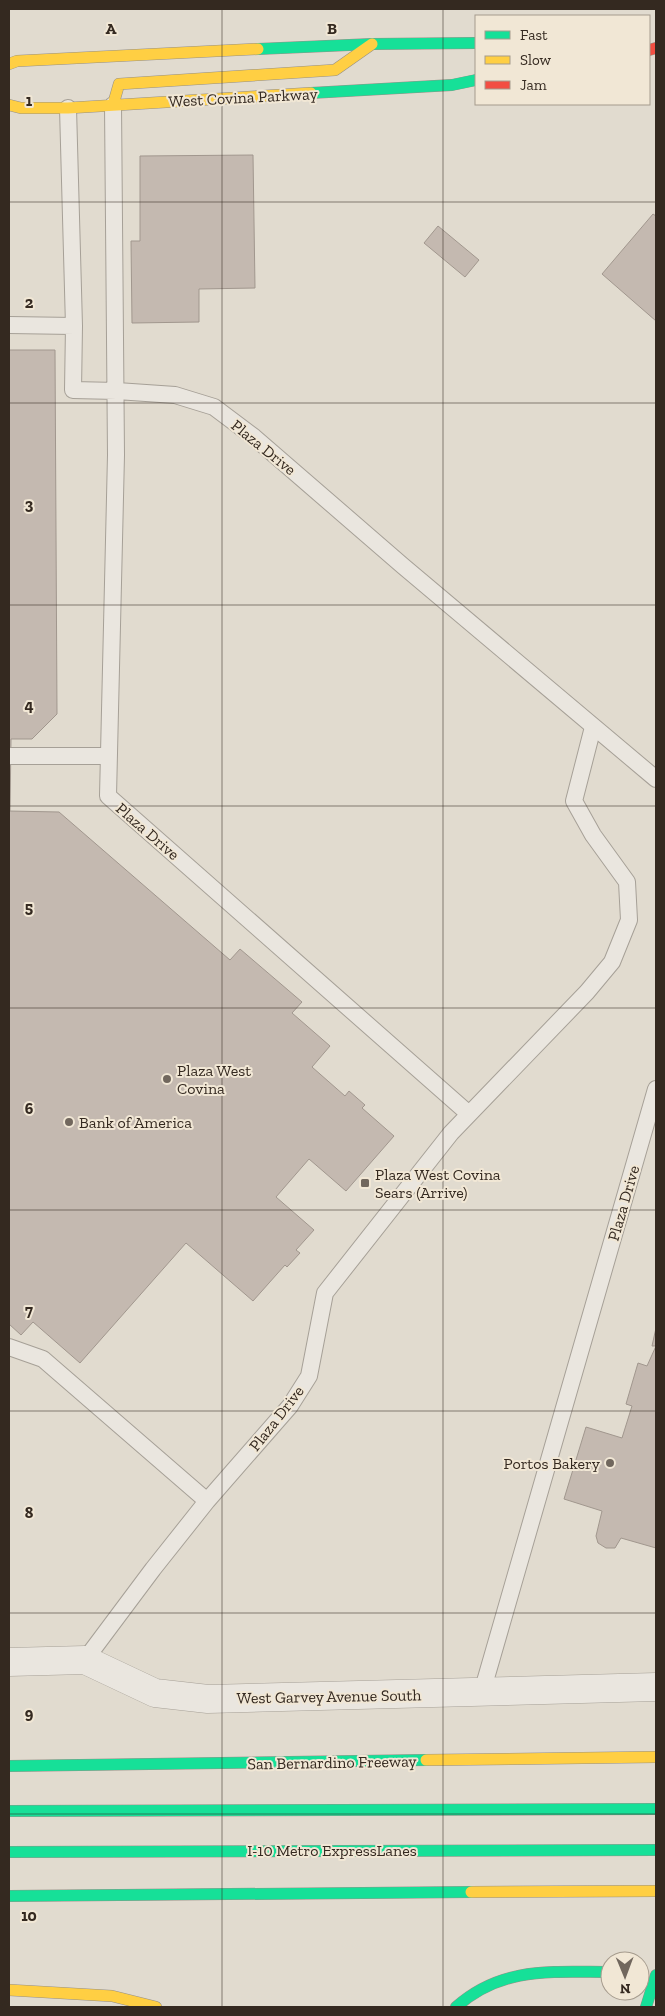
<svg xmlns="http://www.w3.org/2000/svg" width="665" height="2016" viewBox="0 0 665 2016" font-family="'Zilla Slab',serif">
<rect width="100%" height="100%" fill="#e1dbcf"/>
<path fill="#c4b9b0" stroke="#a1978e" d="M253 155 255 288 199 289V322L132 323 131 241H140V156Z
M653 214 656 216V321L602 274Z
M438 226 479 260 465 277 424 243Z
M9 350H55L57 714 32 739H11L10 811H9Z
M9 811 59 812 230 960 240 949 302 1002 292 1013 330 1046 312 1067 345 1096 349 1091 365 1105 362 1108 394 1136 346 1191 309 1159 276 1197 314 1230 296 1250 300 1253 287 1267 285 1265 253 1301 186 1243 80 1363 33 1322 21 1335 9 1324Z
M656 1328V1548L621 1538 615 1548H606L598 1543 596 1536 602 1511 564 1499 586 1427 622 1438 632 1406 626 1404 638 1363 647 1366 656 1346H652Z"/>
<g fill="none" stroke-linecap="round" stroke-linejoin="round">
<g stroke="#a6a097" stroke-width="18">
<path id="lane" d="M113 105 116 455 108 796 469 1114
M68 108 74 326 73 390 117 391 175 395 214 407 254 437 403 566 656 779
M9 325 74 326
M9 756H109
M9 1347 43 1359 207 1501
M85 1660 153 1569 207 1501 290 1406 309 1376 325 1293 451 1133 587 992 612 962 629 920 627 882 593 835 574 801 593 727
M482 1692 656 1089"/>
</g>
<g stroke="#a6a097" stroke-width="29">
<path id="street" d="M9 1662 85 1660 155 1693 208 1699 656 1687"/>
</g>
<g stroke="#969087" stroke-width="12">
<path id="fast" d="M258 49 372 44 476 43
M311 93 452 85 476 80
M9 1766 426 1760
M9 1811 656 1809
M9 1852 656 1850
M9 1896 471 1892
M456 2007C502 1966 552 1972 610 1972
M646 2007 656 1975"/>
</g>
<g stroke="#969087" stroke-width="12">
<path id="slow" d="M9 64 17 61 258 49
M9 105 21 108H68L311 93
M113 105 119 84 335 70 372 44
M426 1760 656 1757
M471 1892 656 1891
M9 1990 112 1996 156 2007"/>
</g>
<g stroke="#969087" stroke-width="12">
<path id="jam" d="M649 50 656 48"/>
</g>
<use href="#lane" stroke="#eae6df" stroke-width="16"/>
<use href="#street" stroke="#eae6df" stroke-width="28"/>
<use href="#fast" stroke="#16e098" stroke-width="11"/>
<use href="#slow" stroke="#ffcf43" stroke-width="11"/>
<use href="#jam" stroke="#f24e42" stroke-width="11"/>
</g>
<path fill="none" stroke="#342920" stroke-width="1" stroke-opacity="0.55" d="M222 9V2007M443 9V2007M9 202H656M9 403H656M9 605H656M9 806H656M9 1008H656M9 1210H656M9 1411H656M9 1613H656M9 1814H656"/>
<g fill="#71675d" stroke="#f1e7d5" stroke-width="2">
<circle cx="167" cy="1079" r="5"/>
<circle cx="69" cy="1122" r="5"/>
<rect x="360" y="1178" width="10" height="10" rx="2.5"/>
<circle cx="610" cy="1463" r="5"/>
</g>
<g text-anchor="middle" stroke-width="4" stroke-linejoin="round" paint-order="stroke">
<g font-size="16" fill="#342920" stroke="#f1e7d5">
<text transform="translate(243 97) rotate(-3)" y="6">West Covina Parkway</text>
<text transform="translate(264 447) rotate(39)" y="6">Plaza Drive</text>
<text transform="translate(148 831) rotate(41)" y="6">Plaza Drive</text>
<text transform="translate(623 1203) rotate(-74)" y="6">Plaza Drive</text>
<text transform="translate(276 1418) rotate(-52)" y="6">Plaza Drive</text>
<text transform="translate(329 1696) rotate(-1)" y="6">West Garvey Avenue South</text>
<text transform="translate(332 1762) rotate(-1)" y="6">San Bernardino Freeway</text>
<text x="332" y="1856">I-10 Metro ExpressLanes</text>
</g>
<g font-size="16" fill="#342920" stroke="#f1e7d5" text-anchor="start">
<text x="177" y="1076">Plaza West<tspan x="177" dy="18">Covina</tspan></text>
<text x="79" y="1128">Bank of America</text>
<text x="375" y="1180">Plaza West Covina<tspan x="375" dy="18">Sears (Arrive)</tspan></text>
<text x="600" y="1469" text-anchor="end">Portos Bakery</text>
</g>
</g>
<g font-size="16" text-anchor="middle" font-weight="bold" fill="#342920" stroke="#f1e7d5" stroke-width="4" stroke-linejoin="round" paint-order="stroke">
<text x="111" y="34">A</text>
<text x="332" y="34">B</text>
<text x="29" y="106">1</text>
<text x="29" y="308">2</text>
<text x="29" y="510">3</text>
<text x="29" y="711">4</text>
<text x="29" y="913">5</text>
<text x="29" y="1114">6</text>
<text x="29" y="1316">7</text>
<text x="29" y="1518">8</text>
<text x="29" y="1719">9</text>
<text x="29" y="1921">10</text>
</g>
<rect width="665" height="2016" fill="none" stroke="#342920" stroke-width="20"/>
<rect x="475" y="15" width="175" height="90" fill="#f1e7d5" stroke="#a59b8d"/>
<rect x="485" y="31" width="25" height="8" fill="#16e098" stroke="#a59b8d"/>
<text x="520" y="40" font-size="15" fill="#342920">Fast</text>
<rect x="485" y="56" width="25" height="8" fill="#ffcf43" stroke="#a59b8d"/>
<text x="520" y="65" font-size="15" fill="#342920">Slow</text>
<rect x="485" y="81" width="25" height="8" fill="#f24e42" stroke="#a59b8d"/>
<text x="520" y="90" font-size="15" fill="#342920">Jam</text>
<g transform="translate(625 1976) rotate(179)"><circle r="24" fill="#f1e7d5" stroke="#a59b8d"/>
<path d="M0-4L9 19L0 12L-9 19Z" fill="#71675d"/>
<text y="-8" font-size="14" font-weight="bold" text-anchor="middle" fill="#342920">N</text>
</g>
</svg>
